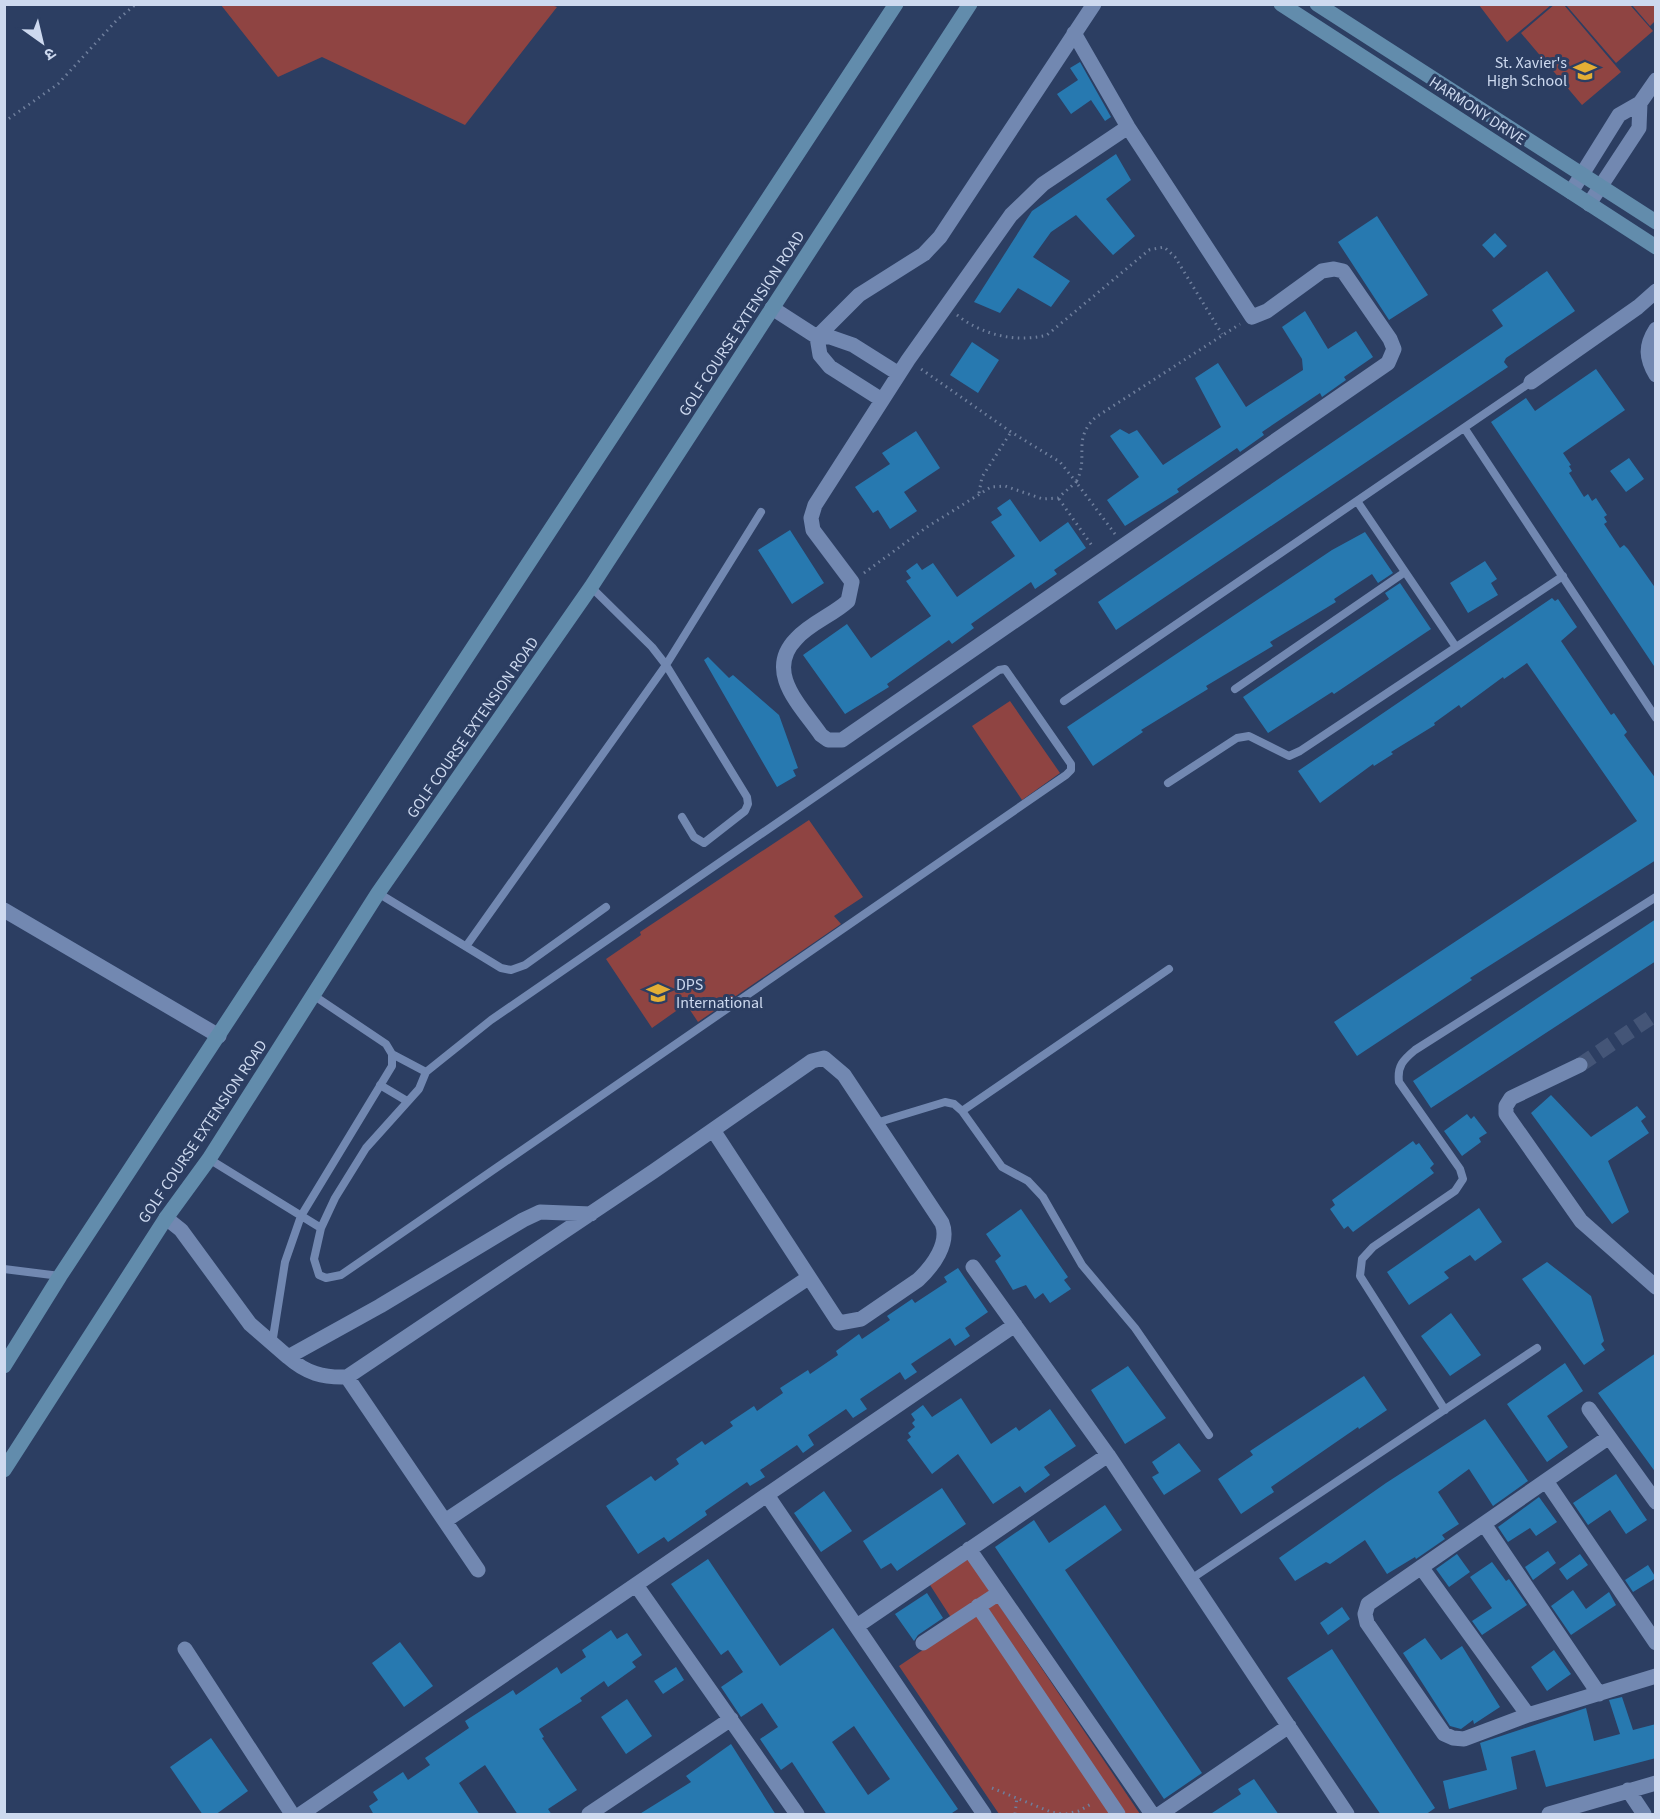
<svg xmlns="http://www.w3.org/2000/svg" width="1660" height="1819" viewBox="0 0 1660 1819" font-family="'Source Sans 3','Noto Sans Devanagari',sans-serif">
<rect width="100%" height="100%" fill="#2c3e62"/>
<path fill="#8f4442" d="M1555 4 1564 5 1621 72 1582 105 1521 33Z
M551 5 557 7 465 125 322 57 278 77 221 5Z
M1479 5H1551L1507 42Z
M1566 5H1630L1653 31 1616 63Z
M1632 5H1655V21L1650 26Z
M1010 701 1060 773 1022 800 972 726Z
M809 820 863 897 834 916 841 924 698 1022 686 1004 652 1028 606 959 641 935 640 932Z
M968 1559 1140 1814H999L899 1666 957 1627 930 1585Z"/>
<path fill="#2779b0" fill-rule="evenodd" d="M1080 62 1111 117 1105 121 1091 100 1071 114 1057 94 1078 80 1070 68Z
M1116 154 1131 180 1106 199 1135 236 1113 255 1076 215 1051 232 1033 257 1070 281 1051 307 1018 288 1000 313 974 302 1032 211Z
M1377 216 1428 295 1389 320 1338 242Z
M1495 233 1507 246 1494 258 1482 245Z
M1547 271 1575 311 1506 358 1504 362 1508 367 1116 630 1098 602 1503 326 1492 310Z
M1305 311 1328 349 1356 331 1373 357 1344 377 1346 380 1322 397 1320 393 1262 432 1264 435 1240 452 1237 448 1177 489 1179 492 1125 526 1107 500 1139 477 1110 436 1120 429 1129 434 1137 430 1163 465 1221 427 1195 378 1218 363 1246 407 1303 370 1302 359 1282 327Z
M972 342 999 360 978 393 950 375Z
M1596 369 1625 410 1563 453 1571 465 1569 466 1572 471 1569 473 1584 497 1588 494 1592 501 1596 498 1607 515 1604 517 1607 522 1604 524 1620 548 1624 545 1628 549 1656 589V669L1491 422 1526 398 1535 411Z
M916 431 940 468 904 492 917 511 890 529 878 510 873 513 855 487 890 464 882 453Z
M1629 458 1644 479 1626 492 1610 471Z
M1010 499 1040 542 1068 522 1086 548 1054 570 1057 574 1035 589 1031 582 971 624 974 628 952 644 949 640 887 684 889 687 845 714 803 655 847 624 871 658 931 616 906 581 911 578 906 571 917 563 922 570 933 563 957 597 1015 556 991 522 1002 515 997 508Z
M790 530 824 583 792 604 758 550Z
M1365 532 1393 573 1378 583 1372 574 1334 599 1336 602 1270 642 1273 646 1206 686 1208 689 1141 730 1143 732 1093 766 1067 727 1332 550Z
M1485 561 1497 579 1491 583 1498 595 1468 613 1450 583Z
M1400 583 1431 629 1334 694 1332 692 1268 733 1243 697 1389 599 1385 593Z
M1552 598 1555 601 1558 599 1577 627 1561 641 1611 715 1614 713 1627 732 1624 735 1656 779V860L1470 978 1472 980 1357 1056 1334 1022 1637 821 1527 663 1504 679 1503 677 1461 708 1459 705 1434 723 1435 725 1391 752 1393 754 1374 766 1373 764 1320 803 1298 771Z
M708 657 729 678 733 675 779 715 798 768 793 770 796 776 777 787 704 660Z
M1656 919V961L1431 1108 1413 1081Z
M1551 1095 1591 1137 1637 1106 1646 1117 1641 1121 1649 1133 1608 1161 1629 1212 1612 1224 1531 1113Z
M1467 1114 1471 1119 1474 1116 1487 1133 1479 1138 1481 1142 1462 1156 1444 1131Z
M1413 1141 1416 1145 1419 1143 1434 1164 1430 1168 1434 1173 1353 1232 1348 1226 1344 1229 1330 1209 1335 1205 1332 1200Z
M1479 1208 1502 1242 1475 1261 1470 1255 1444 1272 1449 1278 1409 1305 1387 1272Z
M1021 1209 1068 1277 1064 1280 1071 1289 1050 1303 1043 1293 1035 1299 1026 1285 1013 1290 995 1261 1001 1256 986 1234Z
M1547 1262 1591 1296 1604 1341 1601 1344 1605 1350 1584 1365 1522 1279Z
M958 1268 988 1312 965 1328 970 1336 955 1346 950 1338 911 1364 917 1372 905 1380 900 1372 860 1399 867 1409 853 1418 846 1409 808 1435 814 1445 803 1453 797 1445 760 1470 765 1477 750 1486 747 1482 705 1511 707 1515 668 1542 664 1537 638 1554 606 1506 651 1476 655 1481 679 1464 676 1459 702 1441 705 1445 733 1426 730 1422 754 1406 757 1411 783 1393 780 1388 808 1370 810 1374 838 1355 836 1351 859 1334 862 1339 890 1320 887 1316 912 1299 915 1303 947 1282 944 1277Z
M1451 1313 1481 1355 1450 1376 1421 1336Z
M1656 1353V1473L1598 1393Z
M1565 1363 1583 1391 1547 1416 1568 1447 1547 1462 1507 1404Z
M1128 1366 1166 1418 1125 1444 1091 1390Z
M1364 1376 1387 1410 1359 1429 1358 1427 1271 1487 1274 1492 1241 1514 1218 1479 1253 1455 1250 1451Z
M961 1398 991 1444 1016 1427 1019 1431 1050 1409 1076 1446 1044 1467 1050 1475 1025 1493 1020 1486 993 1504 958 1454 932 1474 907 1440 911 1437 908 1433 915 1427 912 1423 915 1420 911 1414 923 1405 932 1417Z
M1485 1419 1528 1481 1493 1506 1469 1469 1438 1492 1459 1524 1442 1535 1445 1539 1416 1559 1415 1557 1387 1574 1365 1540 1330 1564 1326 1562 1295 1581 1279 1558 1386 1483Z
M1179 1443 1201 1471 1164 1495 1152 1477 1159 1473 1152 1462Z
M1616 1474 1647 1520 1626 1534 1610 1510 1588 1525 1573 1503Z
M942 1488 966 1524 897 1571 891 1563 881 1569 863 1541Z
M824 1491 852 1531 821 1552 794 1513Z
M1539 1497 1557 1522 1536 1536 1530 1528 1508 1542 1498 1527Z
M1105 1505 1122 1530 1065 1570 1202 1773 1164 1799 995 1547 1034 1520 1049 1543Z
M1548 1551 1556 1563 1533 1580 1525 1567Z
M1457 1554 1470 1572 1449 1587 1436 1569Z
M1580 1554 1588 1565 1567 1580 1559 1569Z
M708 1559 780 1666 833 1628 958 1809 949 1815H827L792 1762 781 1770 760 1739 778 1727 762 1703 741 1717 721 1687 743 1672 728 1650 721 1655 671 1584ZM854 1726 890 1779 868 1795 832 1742Z
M1492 1562 1506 1581 1509 1579 1527 1605 1482 1635 1472 1621 1492 1608 1470 1577Z
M1648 1565 1656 1578 1633 1592 1625 1580Z
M1573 1590 1586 1609 1609 1592 1616 1605 1571 1635 1551 1606Z
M927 1593 943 1618 918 1635 914 1641 895 1614Z
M1342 1607 1350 1619 1328 1635 1320 1623Z
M611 1630 617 1639 627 1633 642 1655 632 1662 636 1667 608 1687 604 1681 580 1698 582 1701 539 1729 544 1737 542 1738 577 1790 548 1809 552 1815H518L485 1765 459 1783 480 1815H374L369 1806 378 1800 373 1792 403 1772 408 1780 430 1765 425 1758 469 1728 465 1721 513 1690 516 1695 557 1667 561 1674 586 1657 582 1650Z
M1425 1638 1441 1660 1462 1646 1500 1707 1474 1724 1473 1720 1461 1729 1450 1726 1403 1653Z
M400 1642 433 1686 404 1707 372 1663Z
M1332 1649 1435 1808 1425 1815H1381L1287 1678Z
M1554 1650 1571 1674 1547 1691 1531 1667Z
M676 1667 684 1680 663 1694 654 1681Z
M1622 1697 1633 1730 1656 1724V1758L1546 1787 1535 1750 1511 1757 1517 1789 1449 1809 1443 1781 1487 1770 1480 1743 1586 1708 1594 1741 1620 1734 1609 1700Z
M627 1699 652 1736 626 1754 601 1717Z
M211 1738 248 1791 215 1815H203L170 1767Z
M731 1744 776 1815H638L691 1782 686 1776Z
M1254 1779 1279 1815H1209L1241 1794 1238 1789Z"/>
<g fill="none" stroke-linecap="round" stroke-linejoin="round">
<path stroke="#457" stroke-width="15" stroke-dasharray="15 8" stroke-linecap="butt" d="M1580 1065 1656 1014"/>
<path stroke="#6f7f9d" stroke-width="3" stroke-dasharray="1.5 4.5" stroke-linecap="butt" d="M4 122 58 84 116 21 136 4
M957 315C982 335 1016 343 1047 335L1149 250 1164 247 1175 257 1222 334
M979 493 982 477 1011 432
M1059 499 1093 547
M1115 534 1076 482C1090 457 1071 440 1096 417L1240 324
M864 573 927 527 991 487 1005 486 1043 499 1058 498 1076 482 1060 462 1011 432 921 369
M992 1788 1051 1812 1063 1814
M1015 1814 1017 1797
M1066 1814 1079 1811 1091 1804"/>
<path stroke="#7288b1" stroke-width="8" d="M1465 429 1656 718
M1357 501 1456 647
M591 587 652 647 666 665 747 797 748 804 745 811 704 843 694 837 682 817
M1005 669 1071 764V770L1066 775 341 1275 326 1278 319 1275 314 1259 321 1228 335 1198 366 1148 419 1089 426 1072 491 1020 999 670Z
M1235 689 1405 572
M1064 701 1531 382
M1168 783 1237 738 1249 736 1289 756 1300 751 1563 576
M378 893 501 968 511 970 525 965 606 907
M467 945 666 665 761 512
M392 1054 426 1072
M380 1085 407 1101
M962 1111 1169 969
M876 1123 945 1102 954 1104 962 1111 1002 1167 1028 1181 1043 1197 1082 1265 1135 1328 1209 1435
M209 1159 321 1228
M4 1269 60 1276
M272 1344 285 1262 301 1216 392 1066V1054L386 1044 313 995
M1445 1410 1360 1276 1362 1259 1373 1247 1455 1191 1463 1179 1460 1169 1399 1082C1397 1066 1403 1060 1415 1050L1656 897
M1191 1579 1537 1348"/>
<path stroke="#7288b1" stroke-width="15" d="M1074 33 1128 127 1252 317 1267 311 1322 271 1334 269 1343 271 1390 339 1394 349 1388 363 842 740H828L821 735C801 706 764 672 796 639 810 623 833 615 848 601L852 582 813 530 811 518 815 505 908 360 1011 215 1043 184 1128 127
M1571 192 1619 115 1640 103 1656 80
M1589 204 1639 128 1640 103
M772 308 817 337H830L853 345 899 374
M1656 329C1645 346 1646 358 1656 375
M1531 382 1638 307 1656 291
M882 400 830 367 820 355 817 337 859 295 924 254 940 237 1094 4
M4 910 219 1036
M1580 1065 1511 1098 1506 1106V1114L1581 1221 1656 1287
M166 1218 181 1230 250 1324 288 1357 380 1306 523 1220 540 1212 591 1214
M973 1267 1108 1455 1347 1814
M288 1357C306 1373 323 1378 347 1377L654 1171 812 1061 824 1058 844 1075 942 1223C950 1243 933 1266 918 1280L861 1319 839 1323 713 1130
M347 1377 478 1570
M1589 1409 1656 1502
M1609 1437 1368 1604 1365 1614 1367 1623 1444 1734 1453 1738 1464 1739 1528 1715 1656 1676
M1546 1481 1656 1643
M767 1495 984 1814
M445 1521 808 1278
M1484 1524 1599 1694
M969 1549 1152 1814
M1421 1567 1528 1715
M636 1585 797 1814
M978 1606 1118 1814
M857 1626 1108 1455
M923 1643 999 1593
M185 1649 292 1814
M1628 1790 1644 1814
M301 1814 1015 1325
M589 1814 731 1719
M1160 1814 1289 1726
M1549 1814 1656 1783"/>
<path stroke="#628cac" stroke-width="15" d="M1281 4 1656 247
M1317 4 1656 222
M4 1366 60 1276 896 4
M4 1470 166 1218 209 1159 378 893 591 587 970 4"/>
</g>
<defs>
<g id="school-bare" transform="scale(1.8)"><path d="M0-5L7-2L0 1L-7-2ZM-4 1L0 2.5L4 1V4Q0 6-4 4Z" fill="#e4ae35" stroke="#2c3e62" stroke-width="2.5" paint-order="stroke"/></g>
</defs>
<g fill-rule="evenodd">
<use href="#school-bare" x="1585" y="71"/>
<use href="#school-bare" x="658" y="993"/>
</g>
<g text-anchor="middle" stroke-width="6" stroke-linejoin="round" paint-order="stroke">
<g font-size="16" fill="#cdd9ef" stroke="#2c3e62" text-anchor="end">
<text x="1567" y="68">St. Xavier's<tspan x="1567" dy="18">High School</tspan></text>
<text x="676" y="990" text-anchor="start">DPS<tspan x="676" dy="18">International</tspan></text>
</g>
<g font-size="16" fill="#cdd9ef" stroke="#2c3e62">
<text transform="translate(1478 110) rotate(33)" y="6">HARMONY DRIVE</text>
<text transform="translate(741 323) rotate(-57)" y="6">GOLF COURSE EXTENSION ROAD</text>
<text transform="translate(472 727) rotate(-55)" y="6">GOLF COURSE EXTENSION ROAD</text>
<text transform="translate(202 1131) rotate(-56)" y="6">GOLF COURSE EXTENSION ROAD</text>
</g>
</g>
<rect width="1660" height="1819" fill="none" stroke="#cdd9ef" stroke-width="12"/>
<g transform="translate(42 42) rotate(146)" stroke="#2c3e62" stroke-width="4.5" paint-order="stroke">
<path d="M0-4.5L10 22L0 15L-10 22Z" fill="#cdd9ef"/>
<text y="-9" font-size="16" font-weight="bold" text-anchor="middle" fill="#cdd9ef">उ</text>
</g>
</svg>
